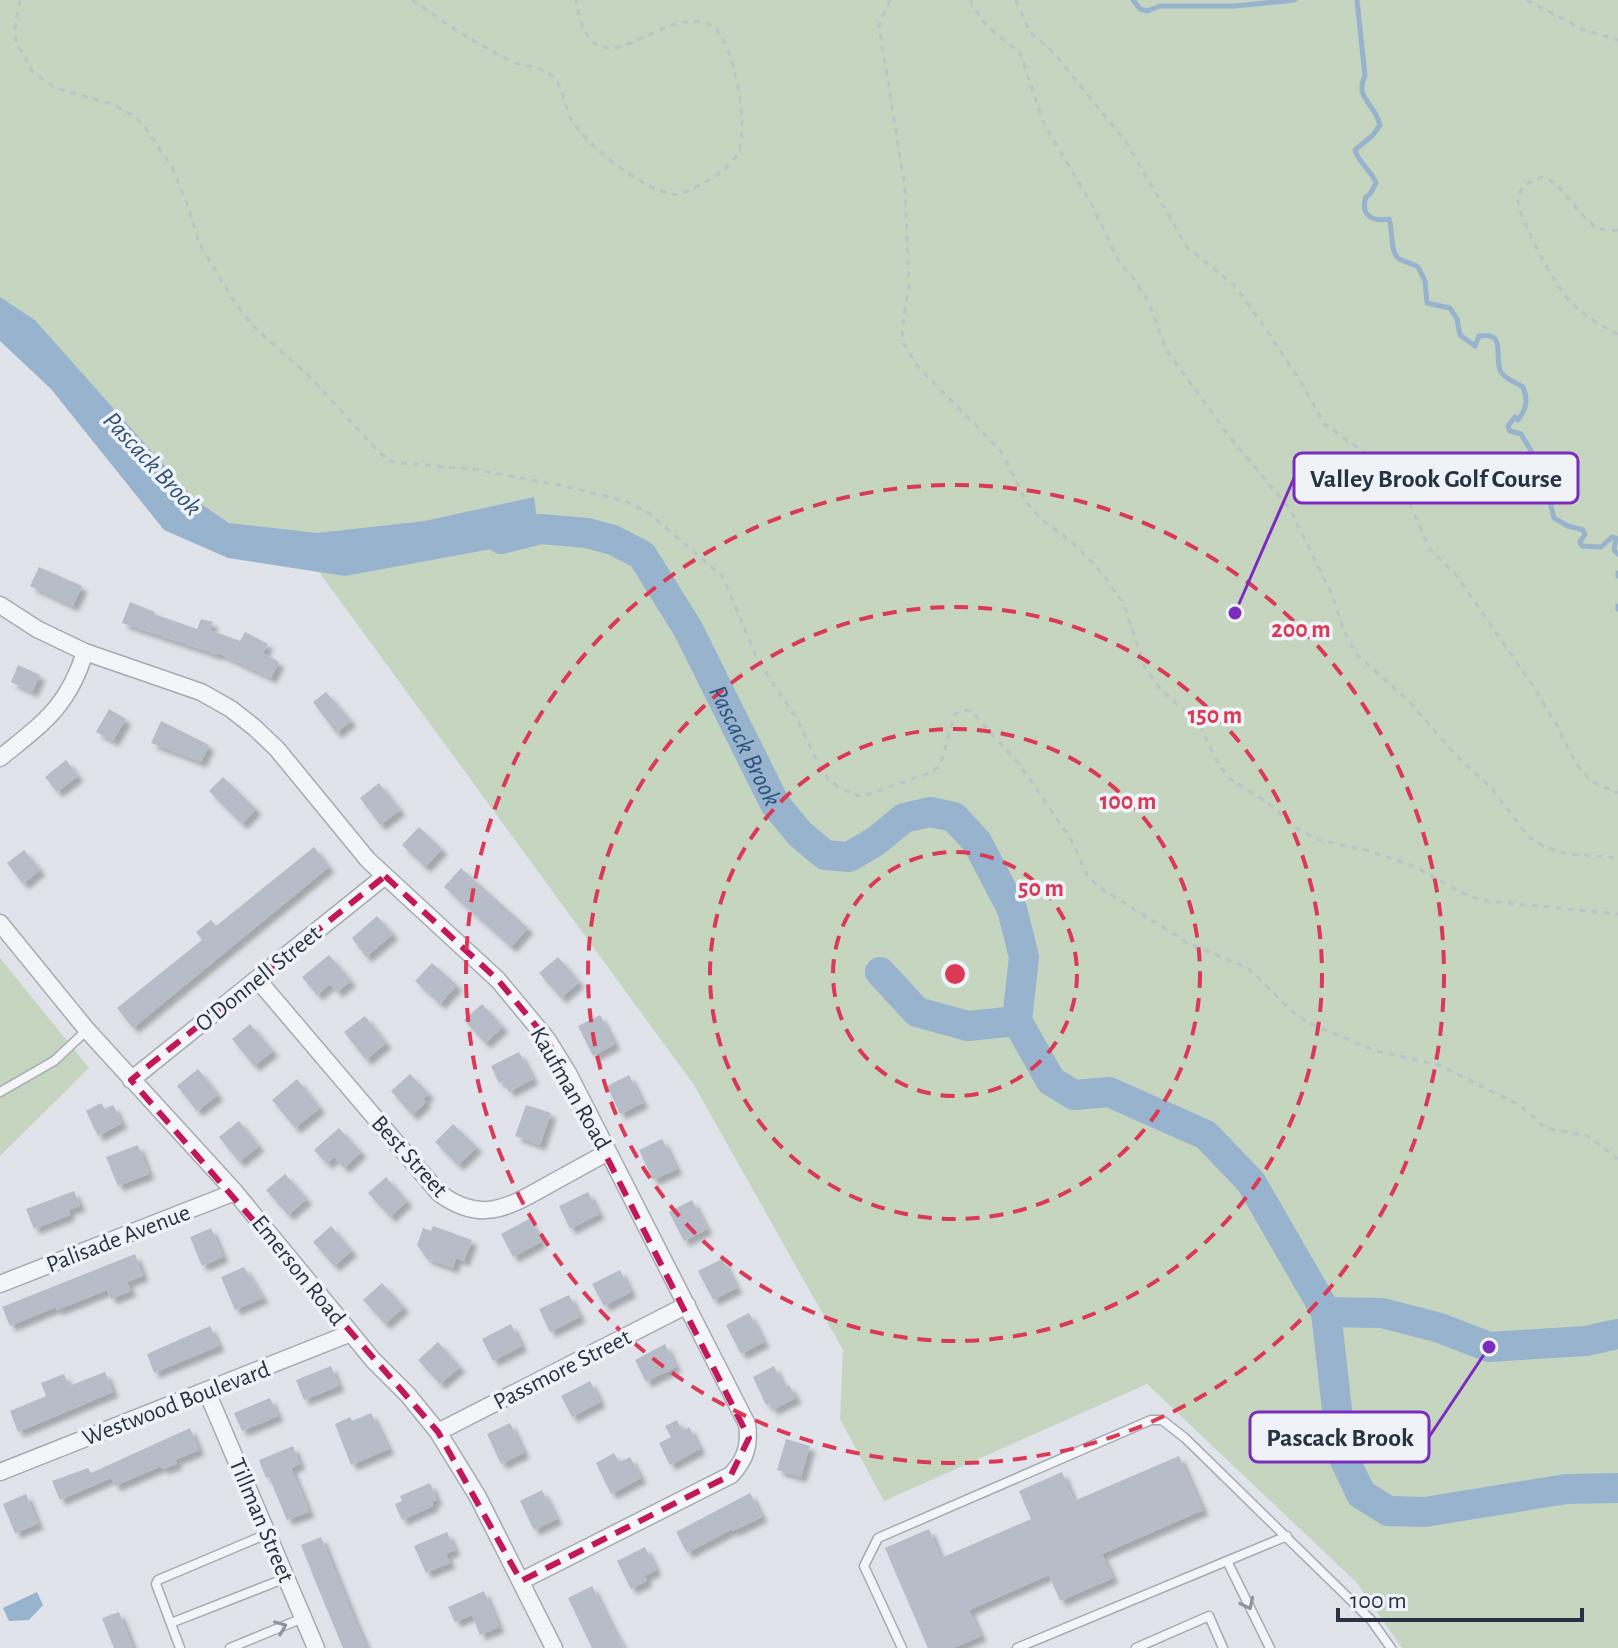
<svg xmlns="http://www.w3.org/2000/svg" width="1618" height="1648" viewBox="0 0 1618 1648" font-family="'Alegreya Sans',sans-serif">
<defs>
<filter id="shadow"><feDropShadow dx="5.5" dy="5.5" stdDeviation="2" flood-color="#0004"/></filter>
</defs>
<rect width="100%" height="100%" fill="#e0e4ea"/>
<path fill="#c6d5c0" d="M0 0H1618V1648H1402L1357 1583 1147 1384 884 1501 840 1419 843 1350 694 1085 319 572 229 523 194 499 35 320 0 297Z
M0 958 89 1068 0 1156Z"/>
<path fill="#97b3ce" d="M0 297 35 320 194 499 229 523 317 533 425 521 534 497 540 540 345 576 228 558 164 530 51 389 0 341Z
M37 1592 43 1605 29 1620 9 1621 3 1608Z"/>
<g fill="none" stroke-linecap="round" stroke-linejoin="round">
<path stroke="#97b3ce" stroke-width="5" d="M1133 0 1140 9 1147 11 1160 6H1235L1295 0
M1357 0 1365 76C1354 98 1375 103 1380 125L1373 135 1355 150C1359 164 1372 171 1376 183L1370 194 1366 197C1360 215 1372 222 1389 219 1393 230 1390 253 1399 259 1405 262 1412 263 1418 267L1425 281 1427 303 1450 308 1457 319 1460 335 1475 346 1479 336C1508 331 1493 358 1501 372 1506 380 1516 382 1523 387 1528 400 1527 408 1518 420L1515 417 1508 426 1510 431 1521 434 1539 464 1531 488 1537 490 1540 497 1550 502 1554 518 1568 526 1583 530 1585 534 1580 542 1582 546 1601 547 1612 537 1616 538 1614 550 1618 554
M1618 573V576
M1618 606V609"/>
<g stroke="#97b3ce" stroke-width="30">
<path id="s1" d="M501 539 541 529 587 533 613 540 642 555 688 629 775 804 800 834 825 855 849 857 876 841 904 818 930 812 954 817 977 842 1012 909 1024 957 1017 1021 1051 1081 1074 1095 1109 1092 1206 1135 1251 1182 1326 1312 1342 1454 1361 1494 1388 1511 1425 1512 1566 1489 1618 1488"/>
<path d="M880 972 917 1012 968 1026 1017 1021"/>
<path d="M1326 1312 1382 1313 1440 1328 1489 1347 1586 1341 1618 1334"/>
</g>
</g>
<path fill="#b6bdc8" filter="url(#shadow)" d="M39 567 82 586 73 606 30 586Z
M130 602 155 612 154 614 197 629 201 619 213 622 210 630 240 641 245 632 268 644 263 653 279 662 271 678 218 653V655L122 623Z
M18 665 40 675 32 692 11 682Z
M326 692 351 721 336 733 313 702Z
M109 709 126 719 113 741 96 732Z
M161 721 209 745 201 762 151 743Z
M66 760 78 776 57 792 45 777Z
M223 777 256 809 242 824 209 791Z
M379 783 400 810 380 825 360 798Z
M419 827 442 849 425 867 402 845Z
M314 847 329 867 133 1028 117 1008 202 940 196 932 211 920 216 926Z
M24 850 40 870 23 884 7 863Z
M461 868 528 928 511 947 444 887Z
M377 916 393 934 366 957 352 938Z
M329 955 351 981 337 992 330 984 317 995 302 977Z
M558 957 579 982 561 998 539 973Z
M432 963 457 985 440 1004 415 981Z
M482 1004 503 1027 485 1043 464 1020Z
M600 1015 615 1044 593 1056 578 1026Z
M365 1016 386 1043 366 1060 344 1032Z
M250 1024 273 1051 254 1066 232 1039Z
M519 1052 533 1079 509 1092 503 1081 499 1083 491 1066Z
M198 1069 218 1095 197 1111 177 1086Z
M410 1074 429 1094 423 1099 426 1102 412 1115 391 1091Z
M629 1075 643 1103 620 1114 607 1086Z
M297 1079 320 1108 295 1128 272 1100Z
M101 1103 105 1109 113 1105 122 1123 98 1136 86 1111Z
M526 1105 551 1113 540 1145 515 1136Z
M239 1121 259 1146 239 1162 219 1137Z
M453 1124 477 1147 458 1165 435 1142Z
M339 1128 361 1152 344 1168 334 1157 327 1164 314 1150Z
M662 1139 677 1169 653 1180 639 1150Z
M138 1145 149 1174 118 1186 106 1157Z
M285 1174 307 1199 288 1215 266 1190Z
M386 1177 407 1201 390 1217 368 1193Z
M74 1191 80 1206 68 1210 70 1215 34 1229 26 1209Z
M588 1192 599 1214 570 1229 559 1206Z
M692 1200 707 1229 684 1241 669 1212Z
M529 1219 541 1242 513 1257 501 1234Z
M331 1226 352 1251 334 1266 313 1242Z
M433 1226 472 1240 464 1261 456 1258 453 1268 427 1259 417 1245 423 1228 431 1231Z
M211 1228 223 1257 202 1266 190 1237Z
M135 1254 143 1276 127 1282 131 1291 111 1299 107 1290 57 1310 56 1307 10 1326 2 1307Z
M722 1259 737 1288 713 1300 698 1271Z
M244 1267 263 1298 235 1310 221 1277Z
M620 1270 631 1292 604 1306 592 1284Z
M382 1283 404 1307 385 1324 363 1300Z
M569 1295 580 1317 550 1332 539 1309Z
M749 1313 764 1342 741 1354 726 1325Z
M511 1324 522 1346 493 1361 482 1339Z
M210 1326 219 1346 154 1373 147 1354Z
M438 1342 460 1367 440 1384 418 1360Z
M665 1344 676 1367 646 1382 635 1360Z
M331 1366 339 1386 304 1400 296 1380Z
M774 1366 784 1387 789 1385 796 1398 772 1410 769 1403 766 1405 753 1377Z
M105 1372 113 1392 18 1432 10 1411 46 1396 41 1383 64 1374 69 1386Z
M590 1381 600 1402 572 1417 561 1396Z
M270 1398 278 1416 242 1431 234 1413Z
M371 1413 389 1449 351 1465 335 1424 350 1417 352 1421Z
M677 1420 682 1431 689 1427 700 1449 670 1465 659 1443 671 1437 665 1426Z
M510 1423 524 1453 501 1464 487 1434Z
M190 1428 199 1450 175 1460 177 1464 163 1469 161 1466 115 1486 111 1478 60 1500 52 1481 88 1468 91 1473Z
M786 1439 810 1446 801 1477 777 1470Z
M293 1446 300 1464 291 1468 309 1512 287 1520 269 1477 266 1478 259 1460Z
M614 1453 619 1462 630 1457 641 1478 611 1494 596 1463Z
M1179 1456 1203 1510 1102 1554 1113 1578 1060 1601 1049 1575 969 1610 981 1636 953 1648H928L885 1548 929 1529 941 1558 1031 1519 1019 1491 1062 1472 1074 1501Z
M430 1483 437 1500 432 1502 433 1506 402 1520 395 1504 402 1501 400 1496Z
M542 1490 557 1519 534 1530 520 1501Z
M750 1493 762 1517 733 1531 732 1529 687 1553 676 1532Z
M26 1494 38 1524 15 1533 3 1504Z
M447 1532 455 1550 446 1554 450 1563 426 1573 414 1546Z
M321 1537 355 1621 367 1648H343L314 1578 301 1545Z
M645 1547 656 1570 645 1576 647 1581 631 1589 617 1561Z
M592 1586 613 1629 624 1648H592L568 1598Z
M484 1591 499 1627 480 1635 472 1615 455 1622 448 1607Z
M119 1612 133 1648H114L102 1618Z"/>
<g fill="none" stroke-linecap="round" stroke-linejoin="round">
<g stroke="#a5abb5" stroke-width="11">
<path id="lane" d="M0 1092 54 1061 87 1030
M1227 1561 1270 1648
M171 1623 286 1578
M180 1648 156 1584 158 1580 267 1534
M230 1648 303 1618
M902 1648 864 1566 878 1538 1151 1420H1162L1185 1438 1371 1620 1391 1648
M1017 1648 1287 1536
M1136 1648 1209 1616 1223 1648"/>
</g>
<g stroke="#a5abb5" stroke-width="19">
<path id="street" d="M0 605 37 629 85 652 201 692 231 709 255 728 277 749 368 860 498 980 547 1039 568 1073 747 1424C750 1445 746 1459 731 1475L521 1581
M0 758C43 723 68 707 85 652
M0 923 87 1030 235 1192 373 1360 408 1395 438 1432 478 1497 554 1648
M257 979 439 1193C481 1224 507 1208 548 1185 568 1174 588 1163 608 1152
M131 1080 385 876
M0 1284 235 1192
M207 1392 316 1648
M438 1432 687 1305
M0 1472 351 1333"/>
</g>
<path stroke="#bec2c9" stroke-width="3" stroke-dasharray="6 6" stroke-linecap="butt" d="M20 0 15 26 16 42 33 72 55 88 112 104 134 116 142 123 172 167 189 209 199 243 234 301 252 325 310 377 380 453 390 461 403 463 473 469 564 486 625 501 649 513 723 577 758 661 797 719 820 768 829 780 840 788 861 797 927 774 940 766 955 714 967 710 973 713 1019 764 1071 839 1087 875 1099 887 1188 943 1248 968 1295 1014 1309 1023 1373 1050 1439 1065 1521 1106 1546 1128 1588 1136 1618 1159
M412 0C444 22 475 44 511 61 523 67 541 66 551 75 563 84 564 106 571 119 587 147 646 193 679 195 698 186 728 173 738 153 749 128 735 40 711 25 661 0 593 106 576 0
M890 0 879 25 905 188 909 283 902 332 904 344 919 368 1001 451 1027 503 1041 519 1073 543 1096 566 1123 602 1145 668 1161 690 1198 722 1218 763 1230 779 1268 803 1296 828 1318 840 1370 851 1416 867 1460 892 1480 900 1618 914
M971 0 972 6 988 27 1020 53 1044 124 1091 203 1118 260 1134 279 1148 301 1167 351 1229 436 1290 509 1333 597 1344 631 1356 654 1409 701 1454 753 1492 789 1528 836 1543 846 1567 854 1618 858
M1016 0 1030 32 1053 52 1126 142 1187 247 1235 286 1261 322 1303 385 1324 424 1386 467 1408 499 1429 548 1456 575 1531 683 1556 724 1576 764 1591 781 1618 793
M1527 0 1584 30 1618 40
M1618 230C1580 236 1573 187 1543 177 1531 180 1519 186 1518 200 1517 216 1556 287 1568 299 1582 314 1600 326 1618 334"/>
<use href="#lane" stroke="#f3f5f8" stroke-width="8"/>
<use href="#street" stroke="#f3f5f8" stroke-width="16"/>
</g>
<defs><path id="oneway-chevron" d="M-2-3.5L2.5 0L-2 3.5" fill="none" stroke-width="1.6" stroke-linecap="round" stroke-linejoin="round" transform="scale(2)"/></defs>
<g stroke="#8d949e">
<use href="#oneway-chevron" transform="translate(1248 1604) rotate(64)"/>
<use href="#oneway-chevron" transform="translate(281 1627) rotate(-22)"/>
</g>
<path fill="none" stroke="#c2185b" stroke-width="6" stroke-dasharray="16 10" stroke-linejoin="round" d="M385 876 498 980 547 1039 749 1438 731 1475 521 1581 438 1432 131 1080Z"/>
<g fill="none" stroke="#db3956" stroke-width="4" stroke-dasharray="14 10">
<circle cx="955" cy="974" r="122"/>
<circle cx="955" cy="974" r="245"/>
<circle cx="955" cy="974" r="367"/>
<circle cx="955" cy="974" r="489"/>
</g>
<g text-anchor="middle" stroke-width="7" stroke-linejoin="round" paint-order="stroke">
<g font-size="24" fill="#273243" stroke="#eff3f7">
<text transform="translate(258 978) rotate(-39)" y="8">O'Donnell Street</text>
<text transform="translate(571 1088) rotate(60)" y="8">Kaufman Road</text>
<text transform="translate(410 1156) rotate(48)" y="8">Best Street</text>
<text transform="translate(118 1238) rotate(-21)" y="8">Palisade Avenue</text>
<text transform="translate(299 1270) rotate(51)" y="8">Emerson Road</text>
<text transform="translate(562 1369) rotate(-27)" y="8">Passmore Street</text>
<text transform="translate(176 1403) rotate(-21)" y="8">Westwood Boulevard</text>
<text transform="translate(262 1520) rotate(67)" y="8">Tillman Street</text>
</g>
<g font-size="26" font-style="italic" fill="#2d527b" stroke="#eff3f7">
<text transform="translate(153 463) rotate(47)" y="9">Pascack Brook</text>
<text dy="9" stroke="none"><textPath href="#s1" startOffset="364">Pascack Brook</textPath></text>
</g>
</g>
<circle cx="955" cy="974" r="12" fill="#db3956" stroke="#eff3f7" stroke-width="4"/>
<g font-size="24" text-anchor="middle" font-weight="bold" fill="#db3956" stroke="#eff3f7" stroke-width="7" stroke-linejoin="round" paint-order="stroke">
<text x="1301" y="637">200 m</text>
<text x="1215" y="723">150 m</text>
<text x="1128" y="809">100 m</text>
<text x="1041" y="896">50 m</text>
</g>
<path fill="none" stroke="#7b2cbf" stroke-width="3" d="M1235 613L1294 478M1489 1347L1429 1437"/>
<g fill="#7b2cbf" stroke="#eff3f7" stroke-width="3">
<circle cx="1235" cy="613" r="8"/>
<circle cx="1489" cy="1347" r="8"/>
</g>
<g fill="#eff3f7" stroke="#7b2cbf" stroke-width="3">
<rect x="1294" y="453" width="284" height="50" rx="8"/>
<rect x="1250" y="1412" width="179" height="50" rx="8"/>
</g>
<g font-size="26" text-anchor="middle" font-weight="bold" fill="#273243">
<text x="1436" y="487">Valley Brook Golf Course</text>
<text x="1340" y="1446">Pascack Brook</text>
</g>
<path d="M1338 1608v12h244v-12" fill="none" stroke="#273243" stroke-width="4"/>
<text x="1350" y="1608" font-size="24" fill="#273243" stroke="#eff3f7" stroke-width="6" paint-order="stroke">100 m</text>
</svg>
